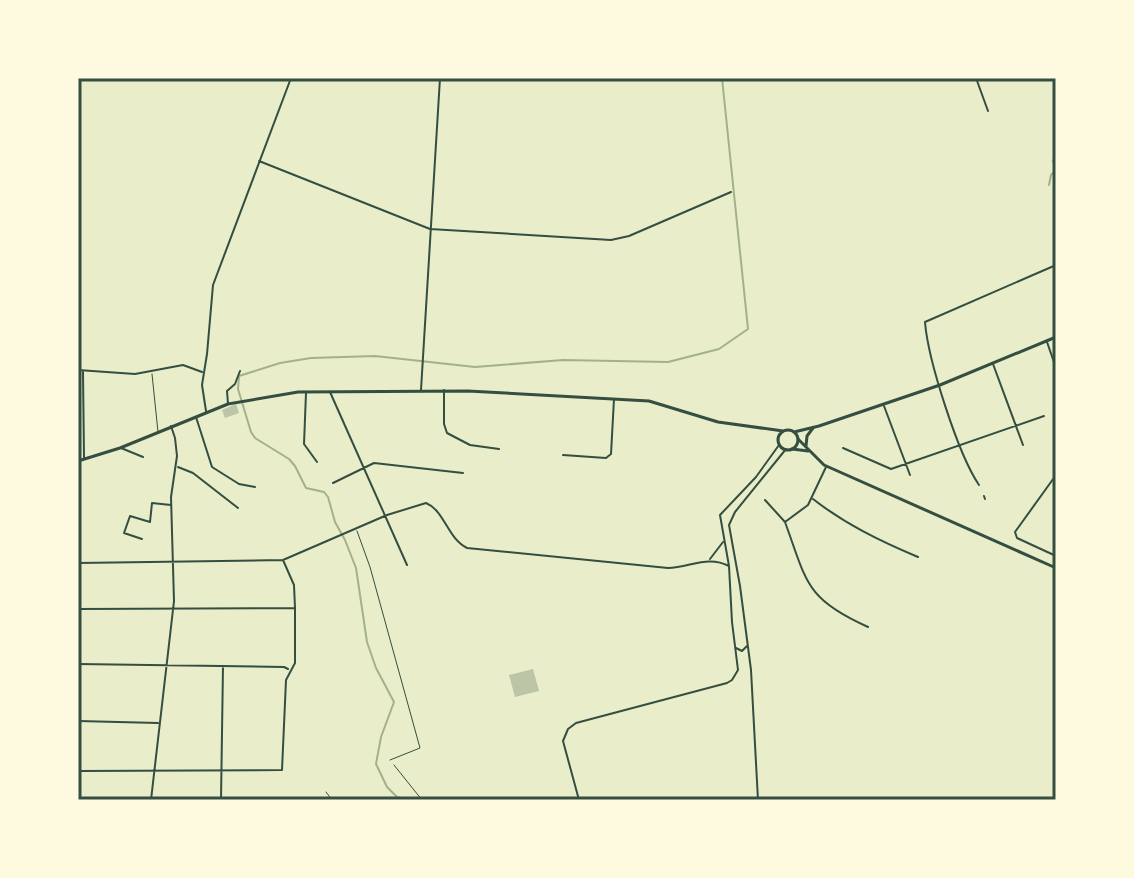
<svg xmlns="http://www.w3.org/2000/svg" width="1134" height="878" viewBox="0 0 1134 878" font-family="Lato,sans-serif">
<rect width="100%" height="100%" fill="#e9edc9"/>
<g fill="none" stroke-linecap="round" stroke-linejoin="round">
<path stroke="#a3b18a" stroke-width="2" d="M1056 127V130
M1056 153 1053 161 1056 168
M1049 185 1051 175 1056 170
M410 800 397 797 387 787 376 764 381 737 394 702 376 668 367 642 356 568 345 540 335 522 328 497 324 492 306 488 295 466 289 459 255 438 251 432 238 389 239 376 280 363 311 358 375 356 475 367 563 360 668 362 719 349 748 329 722 78"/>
</g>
<path fill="#bcc5a7" d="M236 404 239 413 225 418 222 410Z
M533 669 539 691 515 697 509 675Z"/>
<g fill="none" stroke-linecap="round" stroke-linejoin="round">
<path stroke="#344e41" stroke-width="1" d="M394 765 422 800
M326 792 332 800"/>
<path stroke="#344e41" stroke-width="1" d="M152 374 158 432
M357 531 370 567 420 748 390 760"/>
<path stroke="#344e41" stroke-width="2" d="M121 448 143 457"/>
<path stroke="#344e41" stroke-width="2" d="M976 78 988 111
M259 161 430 229 611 240 629 236 731 192
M1047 342 1056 368
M993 364 1023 445
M78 370 135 374 183 365 202 372
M83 372 84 458
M421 390 440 78
M444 390V424L447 433 470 445 499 449
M330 392 407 565
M306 393 304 444 317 462
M228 404 227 391 235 384 240 371
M884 406 910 475
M206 411 202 385 207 354 213 285 291 78
M196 417 212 467 239 484 255 487
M843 448 891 469 1044 416
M563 455 606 458 611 454 614 399
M178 467 193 473 238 508
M826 467 808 505 785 522C807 582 805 599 868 627
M1056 475 1015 532 1017 538 1056 556
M333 483 374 463 463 473
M979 485C958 454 928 360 925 322L1056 265
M984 496 985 499
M813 499C845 524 880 541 918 557
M765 500 785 522
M142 539 124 533 130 516 150 522 152 503 171 505
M710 559 723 542
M78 563 283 560 387 515 426 503C445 511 447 538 467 548L668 568C691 567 708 555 729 566
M78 609 294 608
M736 648 742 651 747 646
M78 664 284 667 288 669
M78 721 158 723
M78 771 282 770 286 680 295 663V608L294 585 283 560
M151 800 174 601 171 497 177 456 175 438 171 426
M221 800 223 666
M579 800 563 741 568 729 576 723 727 683 732 680 738 670 732 622 729 566 720 515 756 477 779 445
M758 800 751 670 740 586 729 525 735 512 786 449"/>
<path stroke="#344e41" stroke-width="3" d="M798 439 824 465 1056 568
M806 446 807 436 813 428
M792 449 808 451"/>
<path stroke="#344e41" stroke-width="3" d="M778 440a10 10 0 1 1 20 0a10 10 0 1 1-20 0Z
M794 432 819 426 940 385 1056 337
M78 461 120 448 228 404 298 392 468 391 649 401 718 422 783 431"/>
</g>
<rect width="1134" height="878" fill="none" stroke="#fefae0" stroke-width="160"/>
<rect x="80" y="80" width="974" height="718" fill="none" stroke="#344e41" stroke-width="3"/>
</svg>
